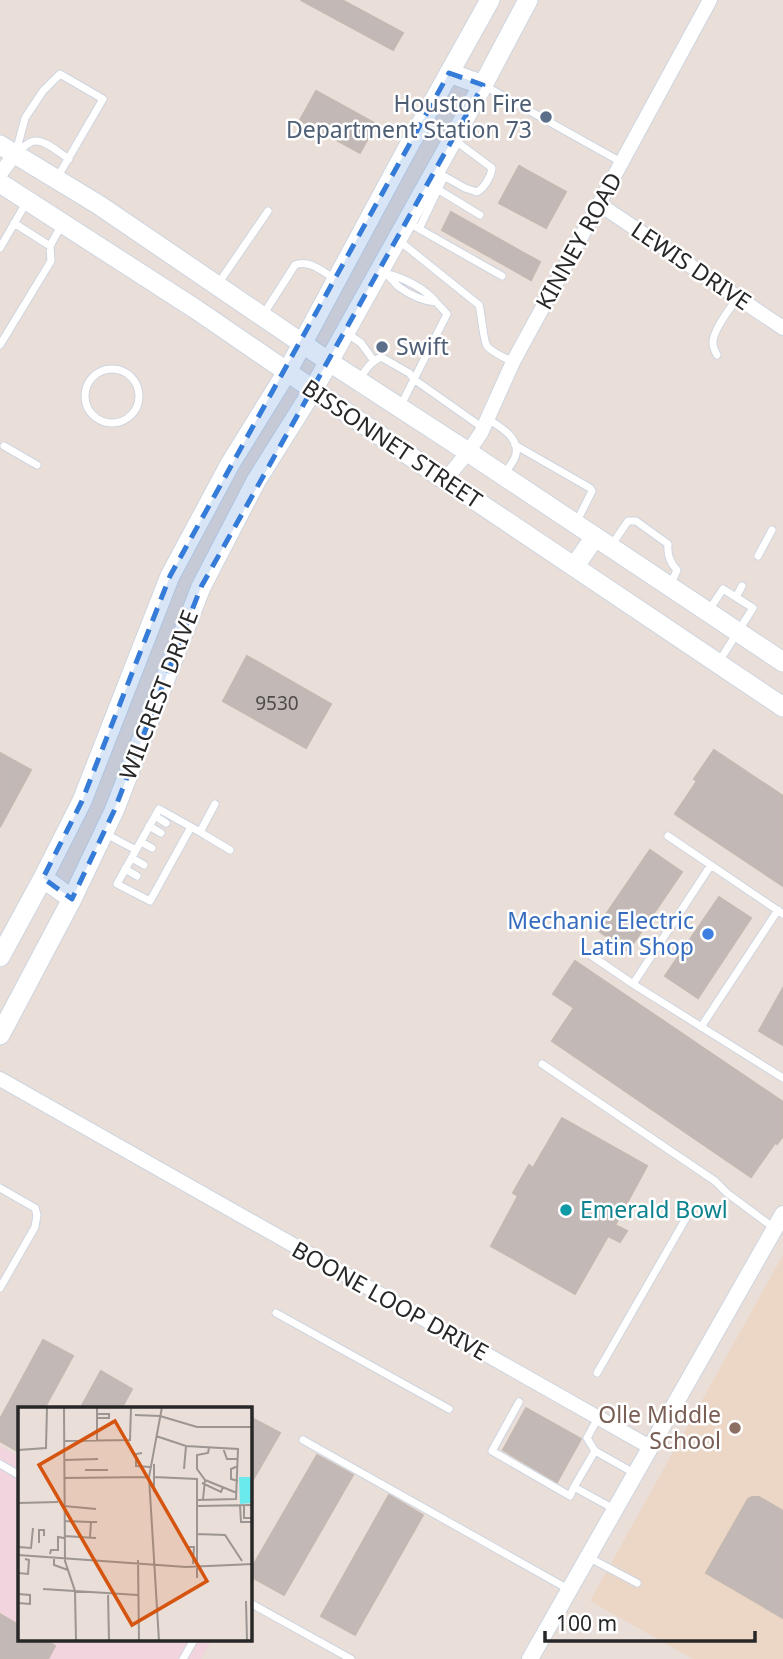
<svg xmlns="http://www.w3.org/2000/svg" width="783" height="1659" viewBox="0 0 783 1659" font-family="'Noto Sans',sans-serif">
<rect width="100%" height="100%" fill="#eaded8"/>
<path fill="#ecd7c7" d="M783 1255V1659H693L590 1601Z"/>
<path fill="#f1d4dd" d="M0 1446 19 1457V1640H212L201 1659H0Z"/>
<path fill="#c2b8b5" stroke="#c4b9b2" stroke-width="2" d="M301 0H342L403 33 393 50Z
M316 91 376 124 360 153 300 120Z
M519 166 566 192 546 228 499 203Z
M451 212 540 262 531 280 442 230Z
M247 656 331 704 306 748 223 701Z
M714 750 783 796V886L675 814 697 781 694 779Z
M0 753 31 770 0 827Z
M650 850 682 872 628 951 596 929Z
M719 897 751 918 698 998 665 976Z
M575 961 783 1102V1136L777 1144 775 1143 751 1177 552 1041 574 1008 553 994Z
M783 988V1045L759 1031Z
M562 1118 647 1166 615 1225 627 1231 620 1242 608 1236 575 1294 491 1246 518 1196 513 1193 529 1165 533 1168Z
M43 1340 73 1356 44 1409H19V1452L0 1441V1419Z
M101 1371 132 1389 121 1409H80Z
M526 1408 581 1439 557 1482 503 1450Z
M250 1417 280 1433 250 1485Z
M317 1455 353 1475 284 1595 250 1576V1571Z
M389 1495 423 1515 355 1635 321 1616Z
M752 1497H759L783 1511V1618L706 1573 748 1499Z
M0 1614 19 1625V1640H44L55 1646 48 1659H0Z"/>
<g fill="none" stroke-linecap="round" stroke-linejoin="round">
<g stroke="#cdd5e0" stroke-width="9">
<path id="service" d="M485 86 621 162
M16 152 25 118 43 91 60 74 103 99 57 178
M16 153C20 150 25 145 31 142 43 137 59 153 69 159
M435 171 465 188 477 192C484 188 491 177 492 168L453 139
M429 184 480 215
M407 222 502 276
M14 223 50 246
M419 229 444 177
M397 239 479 305C482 316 483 340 487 346 492 353 506 358 513 362
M0 248 26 203
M382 271C390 275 393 282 399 287 410 295 424 301 436 302L447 314 400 407
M387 274C405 278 425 289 436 302
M218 284 268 211
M263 315 295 265C309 259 323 272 335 279
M348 334 361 343 374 361
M0 345 51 261 50 246 61 226
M717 355C716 353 713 347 713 344 712 331 730 308 738 298
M85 396a27 27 0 1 1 54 0a27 27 0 1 1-54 0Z
M359 379C366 370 370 362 381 357L409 373 415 380 483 428
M488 419C500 427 519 437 516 454 515 461 507 469 504 475
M515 445 590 488 592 491 576 523
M4 446 37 465
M611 546 628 521H636L668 544C667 554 669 562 677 570L670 586
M758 556 772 530
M736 597 742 586
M709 610 723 589 753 608 718 663
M155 816 166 823
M149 826 161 833
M200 832 230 850
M104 833 136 850 159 809 200 832 215 804
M668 836 783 914
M141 842 152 848
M136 850 117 884 150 901 191 827
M132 858 144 865
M125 869 137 876
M592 956 633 984 711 865
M633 984 783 1078
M701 1027 778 910
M542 1064 715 1181 727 1193 774 1228
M0 1188 35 1208 37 1215 35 1227 0 1288
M276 1313 449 1409
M597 1373 689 1213
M519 1402 492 1451 570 1496 574 1487
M598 1418 587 1438 595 1451 634 1473
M303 1440 568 1589
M595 1451 574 1487 614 1509
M0 1464 19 1475
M588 1557 637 1583
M250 1603 351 1659
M183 1659 194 1640"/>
</g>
<g stroke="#cdd5e0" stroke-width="16">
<path id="minor" d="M0 174 15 154
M599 204 783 328
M445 480 468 452 481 433 513 362 710 0
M0 1079 650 1447"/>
</g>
<g stroke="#cdd5e0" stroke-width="18">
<path id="tertiary" d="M530 1659 783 1214"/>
</g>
<g stroke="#cdd5e0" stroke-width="21">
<path id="secondary" d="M449 73 483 85
M0 145 99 205 328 361 468 452 783 662
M0 183 197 310 445 480 783 707
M574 567 595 537
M43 878 72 899
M0 957 43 878 82 801 170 576 230 464 287 372 407 149 490 0
M0 1035 72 899 114 811 201 587 256 481 313 390 483 85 528 0"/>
</g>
<use href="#service" stroke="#fff" stroke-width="7"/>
<use href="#minor" stroke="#fff" stroke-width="14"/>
<use href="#tertiary" stroke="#fff" stroke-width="16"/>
<use href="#secondary" stroke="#fff" stroke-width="19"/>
</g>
<path fill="#357bd8" fill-opacity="0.2" stroke="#357bd8" stroke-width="5" stroke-dasharray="14 9" stroke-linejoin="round" d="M449 73 483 85 201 587 114 811 72 899 43 878 82 801 170 576Z"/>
<g fill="#5c6f8a" stroke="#fff" stroke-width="2.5">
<circle cx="546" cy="117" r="7"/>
<circle cx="382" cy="347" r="7"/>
</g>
<circle fill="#3f7fe0" stroke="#fff" stroke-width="2.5" cx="708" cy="934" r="7"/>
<circle fill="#0f9aa8" stroke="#fff" stroke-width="2.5" cx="566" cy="1210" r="7"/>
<circle fill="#8d6e63" stroke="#fff" stroke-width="2.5" cx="735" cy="1428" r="7"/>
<g text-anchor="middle" stroke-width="5" stroke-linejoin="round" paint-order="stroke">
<g font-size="19" fill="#4e4b4a">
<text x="277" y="710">9530</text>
</g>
<g font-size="23" fill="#4e5e75" stroke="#fff" text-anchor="end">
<text x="532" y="112">Houston Fire<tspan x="532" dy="26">Department Station 73</tspan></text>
<text x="396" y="355" text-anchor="start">Swift</text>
</g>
<g font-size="23" fill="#272727" stroke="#fff">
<text transform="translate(579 241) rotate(-61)" y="8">KINNEY ROAD</text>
<text transform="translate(691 266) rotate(34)" y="8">LEWIS DRIVE</text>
<text transform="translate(392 444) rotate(34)" y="8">BISSONNET STREET</text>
<text transform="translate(159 695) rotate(-69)" y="8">WILCREST DRIVE</text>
<text transform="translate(390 1301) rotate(29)" y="8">BOONE LOOP DRIVE</text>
</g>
<g font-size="23" fill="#366cbe" stroke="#fff" text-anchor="end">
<text x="694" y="929">Mechanic Electric<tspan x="694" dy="26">Latin Shop</tspan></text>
</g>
<g font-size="23" fill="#0d838f" stroke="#fff" text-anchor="start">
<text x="580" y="1218">Emerald Bowl</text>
</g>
<g font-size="23" fill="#785e54" stroke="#fff" text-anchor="end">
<text x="721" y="1423">Olle Middle<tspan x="721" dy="26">School</tspan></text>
</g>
</g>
<g transform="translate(18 1407)">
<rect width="234" height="234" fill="#eaded8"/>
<path d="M221 70H234V96L222 97Z" fill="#6aeaec"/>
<path fill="none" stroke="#9c9591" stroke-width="2" d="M46 0 47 154 57 184 58 234M79 0V34M234 0V69M79 7H91V11H79M117 8 142 9 179 20H235M138 29 168 39 220 42 218 92 180 93M46 34 112 33 113 0M205 41 209 52H220M0 43 28 41 29 0M124 46 118 47V59L132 60M46 53 80 52M166 62 168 39M67 63H90M136 70 179 72V171M46 71 131 70M187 73 219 86M220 74 213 72V62L220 59M184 76 203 85 205 80M136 85V57M185 92 187 73 179 62V48L190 46 191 41M0 96 40 95M222 98 223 115H235M226 98V111H235M46 99 78 102M180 99 235 98M46 114 73 115M179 127 207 128 224 154M46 129 78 131M72 130 73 115H79M21 136V123H26V129M0 140 13 141 15 121M170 140H176L175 157M32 147 33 143H40V130L46 131M0 148 168 160 235 157M36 151V158L50 163M120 153 121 234M0 166 10 167 11 153 7 152M25 182 120 188M90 186 91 234M0 187 12 188V197L0 196M228 194 229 234M141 234 131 70 144 0"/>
<path fill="#d5540f" fill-opacity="0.15" stroke="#d5540f" stroke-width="3.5" d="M97 14 189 174 114 218 21 58Z"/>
<rect width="234" height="234" fill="none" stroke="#272727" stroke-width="3.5"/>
</g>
<path d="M545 1631v10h210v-10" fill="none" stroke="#272727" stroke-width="3.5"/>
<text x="556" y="1631" font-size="21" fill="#272727" stroke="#ffffff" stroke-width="5" paint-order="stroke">100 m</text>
</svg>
